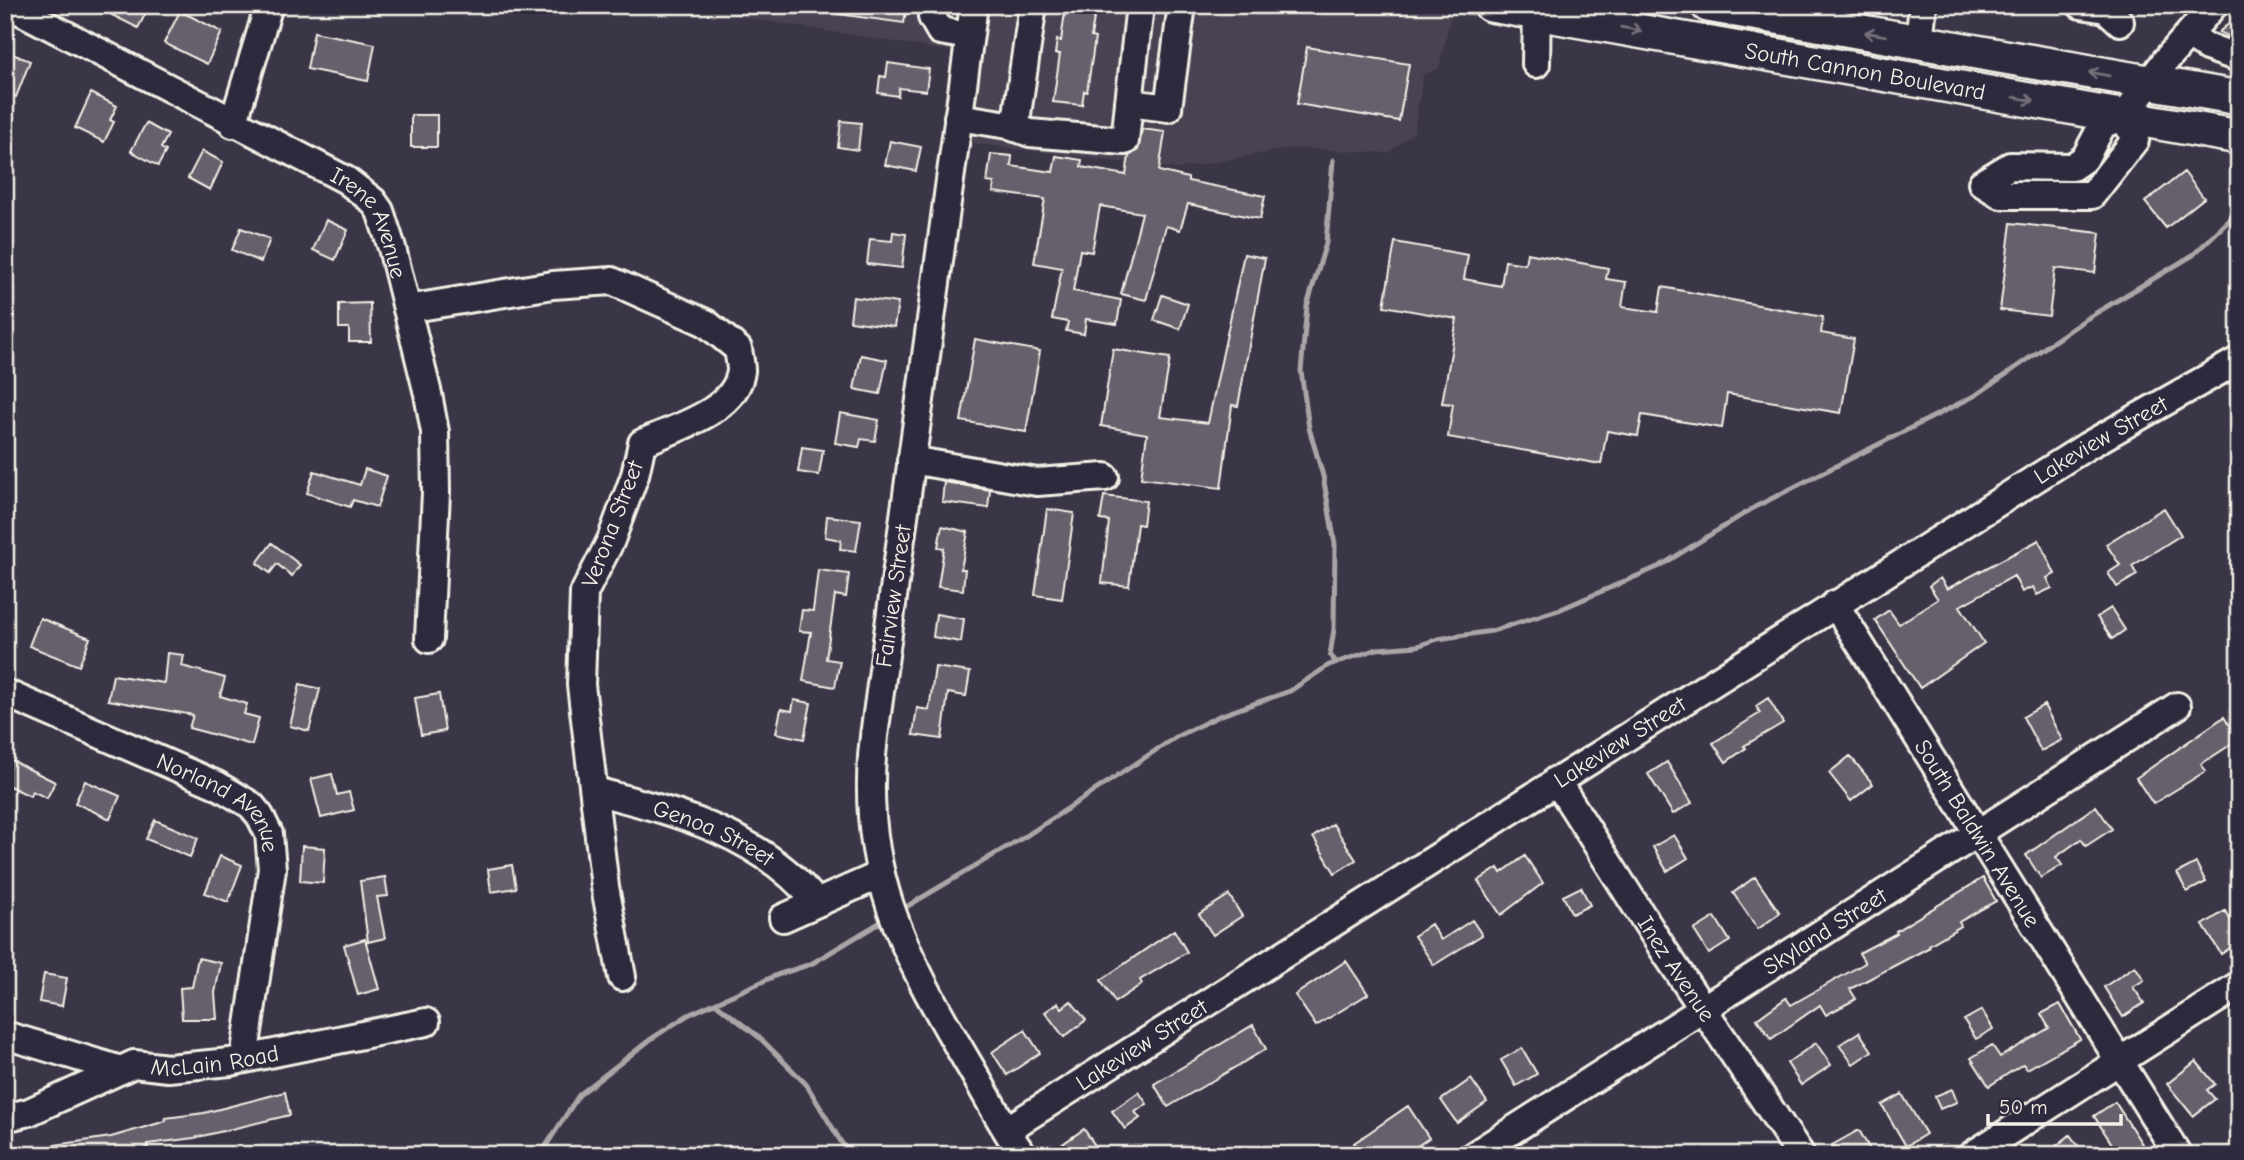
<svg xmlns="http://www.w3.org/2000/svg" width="2244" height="1160" viewBox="0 0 2244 1160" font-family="'Comic Neue',sans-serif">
<rect width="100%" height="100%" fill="#3b3647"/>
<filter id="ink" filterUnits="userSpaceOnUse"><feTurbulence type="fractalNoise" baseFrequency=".0143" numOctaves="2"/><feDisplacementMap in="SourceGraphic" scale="14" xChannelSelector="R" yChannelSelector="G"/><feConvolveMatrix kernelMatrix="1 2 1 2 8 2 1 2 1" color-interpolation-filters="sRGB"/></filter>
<g filter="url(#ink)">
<path fill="#484352" d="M706 5H1432L1452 9 1439 68 1423 75 1414 132 1389 153 1291 148 1177 169 970 143 980 56 705 11Z"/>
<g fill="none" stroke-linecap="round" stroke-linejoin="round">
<path stroke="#aaa6a7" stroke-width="5" d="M1333 160 1326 243 1307 306 1301 371 1309 428 1323 476 1335 544 1334 629 1330 655 1336 662
M901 910 1029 834 1176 737 1219 716 1290 691 1329 665 1377 649 1417 646 1438 639 1492 631 1561 609 1660 566 1755 507 1976 395 2086 319 2193 255 2239 211
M715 1003 760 1038 806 1084 849 1155
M540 1155 579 1095 651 1039 688 1015 777 975 811 964 886 919"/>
</g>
<path fill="#65616c" stroke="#f4f1e8" stroke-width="2" d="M92 5H150L138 28Z
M838 5H907L904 23 837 14Z
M1066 5H1096L1091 37 1095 38 1087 92 1084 91 1082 105 1053 102 1060 54H1055L1057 40 1061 41Z
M180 11 222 32 207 64 164 43Z
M2239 15V41L2219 32Z
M314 32 375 44 368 81 307 69Z
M1307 47 1409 64 1399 121 1297 104Z
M5 51 30 61 16 97 5 93Z
M888 63 929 69 926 91 899 88 898 96 878 93 880 76 886 77Z
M91 93 117 106 110 120 114 122 104 142 75 128Z
M411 115H437V147H411Z
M841 121 861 123 858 150 838 147Z
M146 123 168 135 161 148 166 151 158 166 131 151Z
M1142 129 1165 132 1159 171 1188 178V181L1265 196 1260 219 1188 204 1180 230 1166 226 1146 300 1121 294 1142 213 1100 206 1092 252 1080 250 1073 291 1121 300 1117 324 1086 319 1084 334 1066 331 1068 322 1052 319 1062 268 1034 263 1045 199 993 192 994 183 987 182 991 154 1012 156 1011 166 1053 172 1056 156 1082 160 1081 167 1126 175 1129 156 1138 150Z
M890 141 921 147 916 171 885 165Z
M202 151 223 162 210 190 188 178Z
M2184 172 2204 198 2166 228 2145 202Z
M326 220 348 230 335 260 313 250Z
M2011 223 2100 233 2095 273 2055 268 2049 316 2000 310Z
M241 228 270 239 261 262 232 250Z
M893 232 906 234 902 268 867 264 870 239 892 241Z
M1395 242 1468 255 1464 279 1501 286 1505 261 1525 264 1527 253 1608 268 1606 279 1626 282 1622 307 1658 312 1662 287 1823 317 1821 333 1854 339 1841 413 1727 394 1722 428 1642 415 1638 436 1607 431 1601 464 1448 437 1453 404 1442 403 1457 319 1384 306Z
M1244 254 1265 258 1238 406 1232 405 1221 488 1141 478 1147 434 1101 426 1113 349 1170 358 1160 417 1208 423Z
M1162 295 1188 304 1180 329 1154 320Z
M853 297 898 303 894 327 850 321Z
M370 303 371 342H349V328H339V304Z
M975 339 1040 351 1026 432 961 421Z
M861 355 887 360 880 394 854 389Z
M840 413 879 420 875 441 861 439 859 447 835 443Z
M802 447 823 450 819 475 798 472Z
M365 469 387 476 377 507 353 500 350 507 307 493 314 471 360 485Z
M944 482 990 490 988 508 942 502Z
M1104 496 1146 501 1143 525 1137 524 1129 586 1102 583 1109 521 1100 520Z
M2164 508 2181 535 2132 566 2137 575 2117 587 2108 573 2120 565 2106 544Z
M1047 509 1074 513 1062 599 1035 595Z
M827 516 861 520 856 551 840 549 841 540 825 537Z
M942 526 968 532 961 569H965L963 590 938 587 944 548 938 547Z
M2039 540 2055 574 2047 578 2052 588 2037 595 2033 587 2022 592 2014 576 1960 606 1984 643 1920 688 1875 620 1889 610 1899 624 1938 599 1929 586 1940 578 1947 589Z
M272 543 300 565 292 576 277 564 270 573 257 563Z
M818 570 849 574 846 597 835 595 826 659 840 661 835 687 803 681 811 632 799 631 802 610 813 611Z
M2111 608 2125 630 2112 639 2097 617Z
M936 614 964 619 961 642 933 637Z
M40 618 90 638 79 666 29 646Z
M167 653 184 655 182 666 225 678 220 696 247 704 244 714 259 718 252 745 189 728 193 715 108 700 113 675 164 683Z
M935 667 970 672 966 696 948 693 942 739 913 735 917 708 929 710Z
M300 684 320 689 309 731 290 726Z
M439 694 445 731 421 735 415 698Z
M1768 698 1783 723 1744 746 1746 748 1726 762 1713 743 1760 713 1756 706Z
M794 700 811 703 804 739 776 733 781 709 792 711Z
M2044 705 2062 740 2041 751 2023 717Z
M2224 717 2238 740 2201 764 2206 771 2153 804 2136 778Z
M1850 756 1873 784 1851 801 1829 773Z
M5 757 55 782 47 798 32 791 30 796 5 784Z
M1667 762 1692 803 1673 814 1648 774Z
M332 774 337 795 349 792 354 810 321 818 311 779Z
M85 781 120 796 110 819 75 803Z
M2096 806 2112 829 2086 846 2081 839 2056 857 2062 865 2041 878 2026 855Z
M155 820 198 838 190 857 146 839Z
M1333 824 1356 860 1335 873 1313 837Z
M1674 835 1688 858 1667 871 1653 847Z
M302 846 325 848 323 883 300 881Z
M220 856 242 865 228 902 205 893Z
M1525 856 1543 883 1501 915 1478 881 1498 868 1501 873Z
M2196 863 2206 882 2187 892 2177 873Z
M512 865 516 888 491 892 488 869Z
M385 877 388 896 377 897 385 938 368 942 360 881Z
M1755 877 1780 913 1758 929 1733 893Z
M1983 878 1996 901 1959 922 1961 926 1929 945 1930 947 1850 989 1856 999 1826 1015 1820 1005 1771 1039 1757 1019 1786 998 1791 1005 1865 963 1859 953 1897 933 1896 931Z
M1581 887 1590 905 1572 914 1563 896Z
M1229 895 1242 916 1213 935 1199 914Z
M2225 911 2239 933V942L2221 954 2203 925Z
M1715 917 1730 941 1709 954 1694 930Z
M1472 920 1482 935 1434 965 1414 936 1431 924 1441 940Z
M1174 930 1187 952 1140 980 1142 984 1115 1002 1101 980Z
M365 939 379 989 358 995 344 945Z
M198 958 221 963 215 993 217 1019H182L180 988 192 987Z
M1346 961 1368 994 1316 1026 1295 995Z
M2135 966 2144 980 2133 987 2144 1003 2123 1017 2104 987Z
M44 974 67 978 62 1006 39 1002Z
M1071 1001 1086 1020 1064 1037 1045 1012 1058 1003 1062 1008Z
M2060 1004 2080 1039 2027 1069 2023 1064 1989 1086 1971 1058 1992 1045 2000 1057 2049 1028 2041 1014Z
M1982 1010 1993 1029 1976 1039 1964 1020Z
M1253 1025 1266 1049 1168 1107 1154 1084Z
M1025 1030 1040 1053 1007 1075 992 1052Z
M1859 1032 1872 1051 1853 1064 1839 1045Z
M1816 1043 1831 1065 1801 1085 1787 1063Z
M1522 1048 1537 1074 1516 1086 1501 1060Z
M2196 1061 2215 1084 2207 1090 2215 1099 2193 1116 2167 1084Z
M1471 1079 1487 1102 1457 1123 1441 1100Z
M1952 1089 1957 1102 1940 1109 1935 1096Z
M285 1092 290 1115 194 1138 147 1144 148 1148 121 1155H47V1146L111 1137 166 1121 165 1118 204 1113Z
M1139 1092 1147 1104 1135 1112 1140 1118 1125 1129 1112 1111Z
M1902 1094 1926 1134 1906 1146 1882 1105Z
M2115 1102 2142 1144 2125 1155H2119L2094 1116Z
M1408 1106 1429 1138 1404 1155H1362L1354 1143Z
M1084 1129 1098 1150 1090 1155H1047Z
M1859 1130 1873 1155H1838L1832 1145Z
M2070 1135 2085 1155H2045Z"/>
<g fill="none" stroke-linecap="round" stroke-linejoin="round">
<g stroke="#f4f1e8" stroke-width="32">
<g id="minor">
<path id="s1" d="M9 5 346 180 373 201 380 211 392 248 428 394 435 432 436 492 429 639"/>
<path d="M934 5 932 17 940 31 969 36"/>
<path d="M974 5 874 736C858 868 903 953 968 1063 986 1093 1002 1127 1023 1155"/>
<path d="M2081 5 2106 9 2120 22"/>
<path d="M2188 35 2207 47 2239 58"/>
<path d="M1919 42 1923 5"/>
<path d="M1536 64 1537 5"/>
<path d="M1129 103 1140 5"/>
<path d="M958 117 1008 125 1030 133 1125 141 1129 103 1168 108 1182 5"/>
<path d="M2124 117 2135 140 2092 195H2001L1982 183 2010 166 2072 167 2085 158 2103 124Z"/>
<path d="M2124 117 2166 60 2214 5"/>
<path d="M233 124 269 5"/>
<path d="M1015 128 1033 5"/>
<path d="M407 309 553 285 612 281 706 323 738 349C739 356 741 364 741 371 736 412 674 428 642 443L635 475 611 540 584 593 581 685 605 887 622 977"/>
<path d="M911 460 1037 482 1105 477"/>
<path id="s2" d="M1835 604 2178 1155"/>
<path id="s3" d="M5 693 217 785 251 805 260 816 269 834 272 869 244 1059"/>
<path id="s4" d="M1556 780 1665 952 1801 1155"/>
<path id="s5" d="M595 791C676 812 761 834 816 902"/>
<path d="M783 918 880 875"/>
<path id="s6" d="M5 1035 121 1070 134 1064 168 1068 230 1062 426 1022"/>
<path d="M5 1118 29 1112 121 1070"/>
<path id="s7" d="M1008 1129 2087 446 2239 360"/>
<path id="s8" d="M1474 1155 2177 706"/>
<path d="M1972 1155 2239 985"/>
</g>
</g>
<g stroke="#f4f1e8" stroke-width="38">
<g id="major">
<path id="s9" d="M1491 5 2239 137"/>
<path d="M1708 5 2239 98"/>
</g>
</g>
<use href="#minor" stroke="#2f2a3d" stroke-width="26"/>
<use href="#major" stroke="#2f2a3d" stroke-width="33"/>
</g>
<defs><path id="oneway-shaft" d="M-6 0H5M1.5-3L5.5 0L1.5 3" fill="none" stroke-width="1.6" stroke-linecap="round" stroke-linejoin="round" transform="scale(1.75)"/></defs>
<g stroke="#747079">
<use href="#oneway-shaft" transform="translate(1631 29) rotate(10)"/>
<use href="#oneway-shaft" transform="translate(1875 34) rotate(-170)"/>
<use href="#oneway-shaft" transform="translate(2099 74) rotate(-170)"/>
<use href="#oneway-shaft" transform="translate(2024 99) rotate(10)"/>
</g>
</g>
<g text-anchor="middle" stroke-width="7" stroke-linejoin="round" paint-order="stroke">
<g font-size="23" fill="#f4f1e8" stroke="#2f2a3d">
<text dy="8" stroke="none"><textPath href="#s9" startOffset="380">South Cannon Boulevard</textPath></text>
<text dy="8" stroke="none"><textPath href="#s1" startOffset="430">Irene Avenue</textPath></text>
<text dy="8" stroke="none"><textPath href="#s7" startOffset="1292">Lakeview Street</textPath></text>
<text transform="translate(612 524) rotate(-69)" y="8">Verona Street</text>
<text transform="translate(893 596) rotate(-82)" y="8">Fairview Street</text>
<text dy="8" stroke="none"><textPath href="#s7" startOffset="724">Lakeview Street</textPath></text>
<text dy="8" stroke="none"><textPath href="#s3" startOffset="245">Norland Avenue</textPath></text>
<text dy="8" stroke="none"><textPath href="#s2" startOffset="270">South Baldwin Avenue</textPath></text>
<text dy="8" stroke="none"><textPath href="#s5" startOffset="126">Genoa Street</textPath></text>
<text dy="8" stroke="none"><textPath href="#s8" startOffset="416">Skyland Street</textPath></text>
<text dy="8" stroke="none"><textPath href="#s4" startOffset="224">Inez Avenue</textPath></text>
<text dy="8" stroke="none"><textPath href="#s7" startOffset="158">Lakeview Street</textPath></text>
<text dy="8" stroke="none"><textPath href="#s6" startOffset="217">McLain Road</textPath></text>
</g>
</g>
<rect width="2244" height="1160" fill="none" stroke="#2f2a3d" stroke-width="28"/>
<rect x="14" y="14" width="2216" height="1132" fill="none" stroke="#f4f1e8" stroke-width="2.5" filter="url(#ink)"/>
<path d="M1988 1114v10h133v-10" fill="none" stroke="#f4f1e8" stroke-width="3.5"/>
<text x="1999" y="1114" font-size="21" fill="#f4f1e8" stroke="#2f2a3d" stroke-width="5" paint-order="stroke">50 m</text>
</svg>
